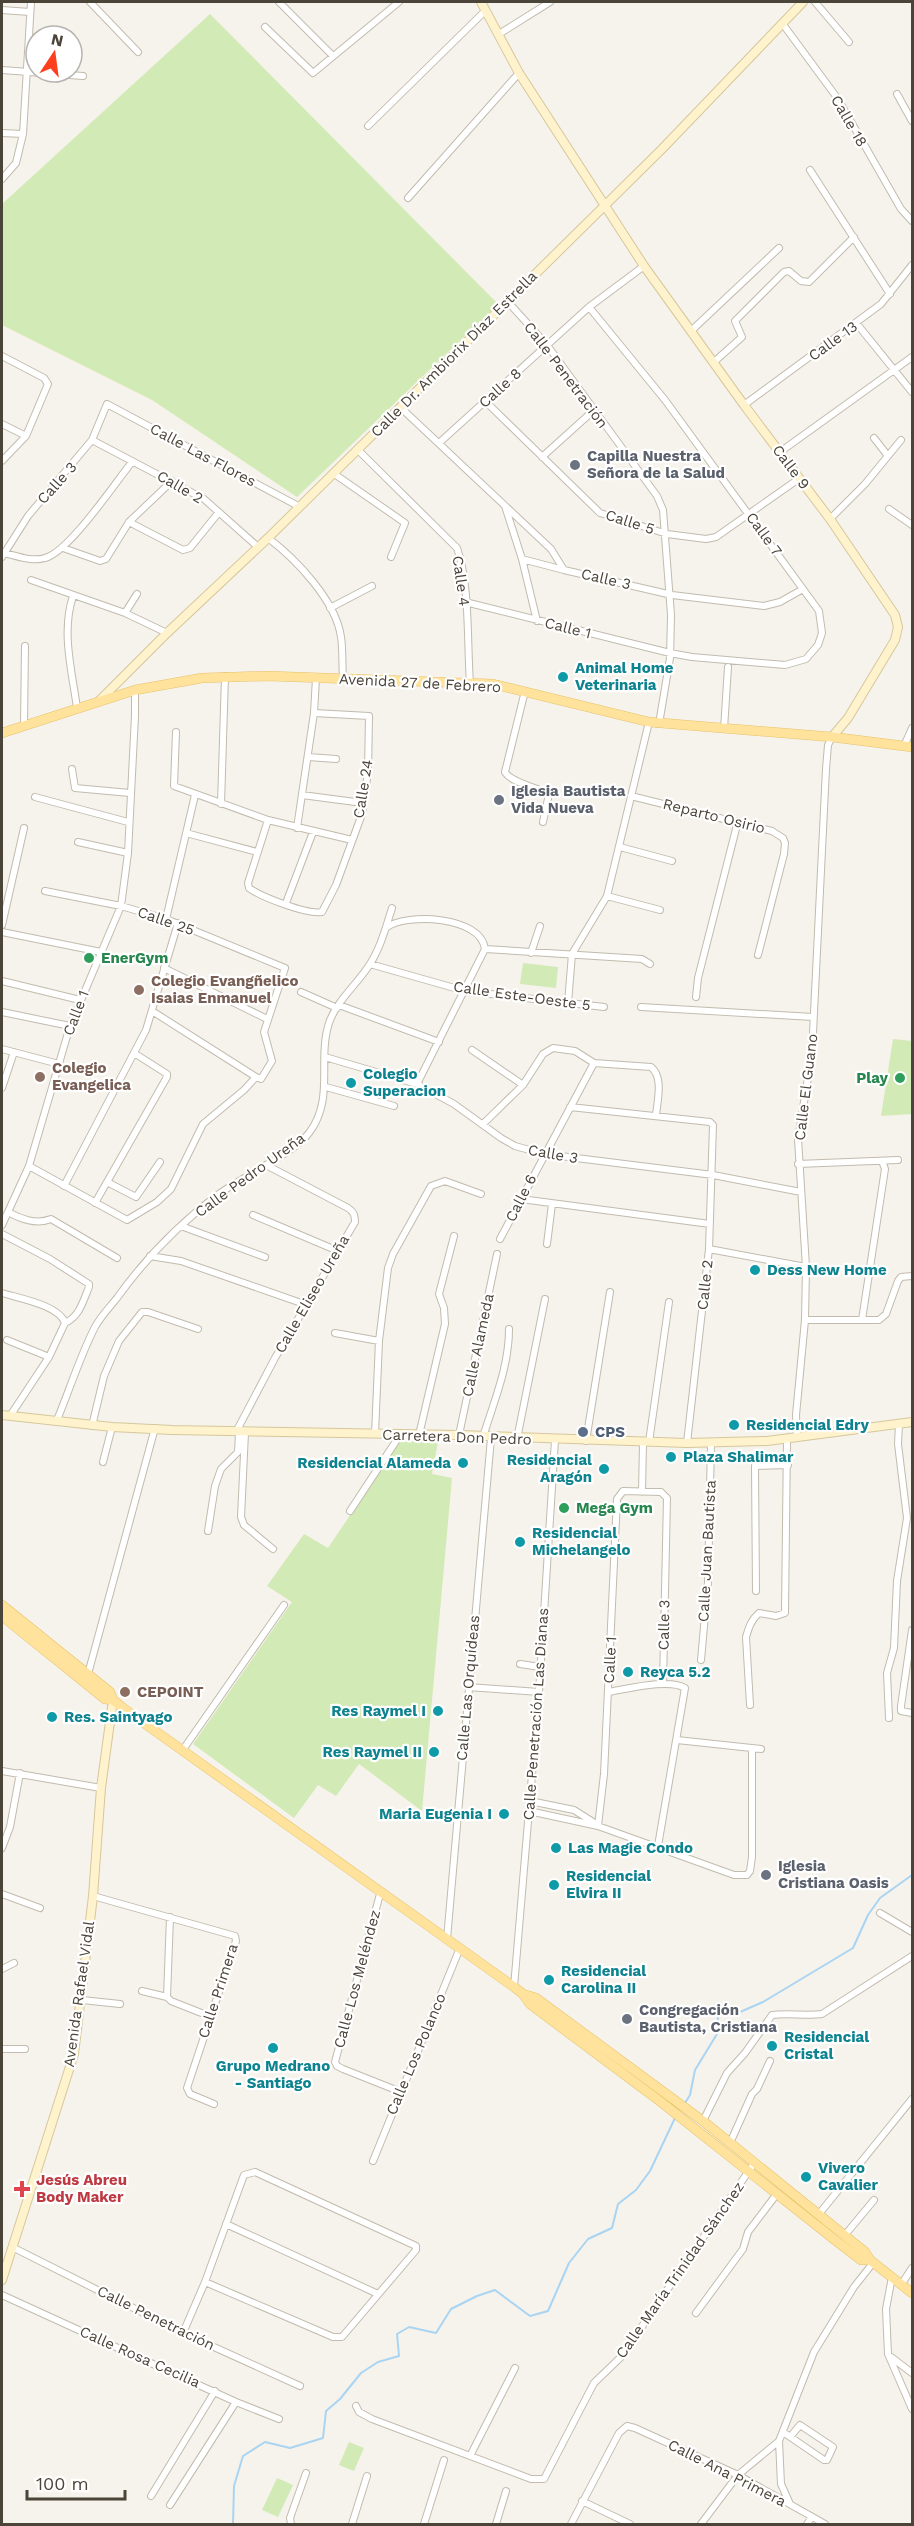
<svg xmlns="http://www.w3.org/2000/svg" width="914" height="2526" viewBox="0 0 914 2526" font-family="'Work Sans',sans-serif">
<rect width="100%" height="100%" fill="#f6f3ec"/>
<path fill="#d2eab5" d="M210 14 498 304 297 497 152 400 2 325V204Z
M523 963 558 967 556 988 520 984Z
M893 1039 912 1041V1114L881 1116Z
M400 1441 438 1442 432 1474 452 1478 422 1811 359 1764 336 1796 318 1785 294 1818 193 1744 292 1602 267 1586 304 1534 328 1548Z
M349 2442 364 2448 354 2471 339 2465Z
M277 2478 293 2485 278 2517 262 2510Z"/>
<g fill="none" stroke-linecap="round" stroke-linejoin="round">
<path stroke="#a9d4f2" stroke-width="2" d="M685 2103 690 2095 695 2070 717 2034 718 2016 740 2012 763 2002 853 1948 868 1915 880 1898 912 1875
M233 2524 234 2486 243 2456 265 2442 290 2448 323 2438 326 2411 340 2399 361 2373 378 2362 399 2356 397 2334 409 2327 436 2333 451 2309 477 2296 495 2290 530 2316 548 2311 569 2263 588 2239 612 2228 618 2204 636 2190 650 2171 675 2118"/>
<g stroke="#c2bbae" stroke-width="8">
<path id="street" d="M90 2 138 52
M279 2 333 56
M815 2 849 42
M2 10 30 12
M782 23 838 99 901 209 912 221
M265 27 313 73 399 2
M499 34 550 2
M2 70 83 76
M897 94 912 121
M368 126 486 10
M2 133 23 134
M810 170 890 294
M2 179 16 163 23 134 31 2
M408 198 519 73
M507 301 547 345 657 496 663 510 671 615 670 658 659 724
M857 324 912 392
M691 331 779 248
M2 356 44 378 48 384 26 436 2 461
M714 362 742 337 735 321 784 272 789 271 801 281 809 282 854 237
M485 401 600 513 667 534 706 539 716 537 800 478
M744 405 881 304 912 265
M400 407 551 549 564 570 672 595 764 606 780 602 803 589
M2 424 26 436
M874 438 888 456
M92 440 204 499 258 547
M439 443 589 307 644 266
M357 449 457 548C470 584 467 643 470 683
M780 452 912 357
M542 457 593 411
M333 473 405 523 391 557
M505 506 522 559 537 621
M889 509 912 525
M830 519 865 484 901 440
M129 522 183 550 190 548 219 512
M268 538C296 559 336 601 341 637 343 650 342 665 343 679
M63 548 100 561 106 559 129 522 172 481
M4 553C17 556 32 562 45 558 69 552 115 483 132 462
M2 557 28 516 92 440 107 404 300 507
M522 559 564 570
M31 580 125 613 167 633
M73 596C61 632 72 671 77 708
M465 602 670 653 692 657 785 665 806 659 818 645 822 633 819 611 665 400 589 307
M330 608 372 586
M125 613 137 594
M525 691 505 772C510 782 538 788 549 794L543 822
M24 726 25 646
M724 729 728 667
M176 732 174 786 268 820 352 840
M904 746 912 728
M308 757 336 759
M72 769 75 788 130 793
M302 795 363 803
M631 796 772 831 783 838 785 843 784 854 758 955
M35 797 128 822
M221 804 225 676
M268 820 248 883 249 888C261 897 308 915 322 912L336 885 362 814 368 772 369 716 314 713
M297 828 314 713 316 678
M186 833 257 852
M78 842 128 853
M620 847 672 861
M607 896 660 910
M286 903 313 832
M166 919 195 795
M2 925 24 828
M387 927C407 913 481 916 485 949
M2 932 101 952
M485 949 642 959 650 964
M531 953 540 926
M370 964 465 991 604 1007
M164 968 267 1019
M2 981 80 1000
M301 992 337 1008
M696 997 698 978 738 821
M568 1003 572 954 607 896 649 722
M339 1005 439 1042
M641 1007 813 1017
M152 1011 256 1077
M2 1012 70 1026
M2 1049 59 1064
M472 1050 523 1085
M325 1057 417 1084 454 1104 501 1138 515 1146 544 1154 713 1175 801 1192
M417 1084 485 949
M326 1087 394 1106
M2 1088 14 1052
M570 1107 710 1122 713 1125 709 1249 687 1443
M483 1124 523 1085 543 1054 553 1048 575 1051 594 1063 651 1067C664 1077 657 1102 656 1116
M798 1164 898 1160
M29 1166 127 1220 157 1202 171 1189 203 1124 244 1090 256 1077 261 1079 272 1061 264 1032 285 968 166 919 121 906 45 891
M107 1182 136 1197 160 1162
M64 1186 146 1030 178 923
M521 1199 710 1224
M95 1203 167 1077V1074L134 1053
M8 1212C21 1219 36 1225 51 1219L117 1258
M253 1215 338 1251
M2 1225 29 1166 70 1026 121 906 128 853 135 716V690
M181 1226 265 1257
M2 1234 50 1259 89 1284V1287C83 1301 80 1316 65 1323
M500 1239 594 1063
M547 1244 552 1204
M709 1249 806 1267
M150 1256 181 1261 307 1305
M2 1293C18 1298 59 1305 65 1323
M805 1320H879L886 1314 898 1281 901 1277 912 1276
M862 1320 885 1169 882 1161
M335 1333 379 1341
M7 1340 49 1357
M10 1416 49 1357 65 1323
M57 1420C70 1389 80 1356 95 1327 101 1316 109 1308 117 1298 145 1259 180 1223 219 1194 242 1177 293 1154 309 1133 335 1099 317 1060 329 1023 336 1002 356 985 368 967 380 950 386 927 392 908
M92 1426 104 1376 119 1341 142 1312H148L198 1329
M236 1432 275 1358 355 1222C355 1215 354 1212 348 1208L266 1165
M245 1433 241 1517 244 1525 273 1549
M375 1434 379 1341 388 1268 393 1254 431 1186 445 1181 481 1194
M419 1435 445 1324 444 1308 439 1294 454 1236
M459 1435 497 1254
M483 1437C494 1401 509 1367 509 1329
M797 1437 796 1415 805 1320 806 1267 798 1139 812 1053 826 769 828 745 832 737
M517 1439 545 1299
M586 1441 610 1292
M649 1442 669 1302
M103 1462 112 1427
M642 1492 643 1443
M350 1511 400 1435
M208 1531 215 1486 221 1469 238 1452 239 1433
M756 1591 755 1466 788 1465
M912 1630 901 1706V1711L912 1713
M701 1660 708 1582 711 1443
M520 1664 540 1667
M88 1674 155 1428
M468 1687 539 1692
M608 1692C627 1689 670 1678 685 1688L658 1846
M750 1705 746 1637C749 1627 751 1620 759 1613L776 1616 785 1613 787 1439
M889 1718 887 1673 894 1648 897 1581 907 1518 898 1444 899 1424
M677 1740 761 1749
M182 1751 284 1605
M2 1771 101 1788
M530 1801 574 1810 593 1822
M529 1811 598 1826 734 1875H747L750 1871 752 1857V1748
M598 1826 604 1774 617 1499 623 1491 661 1492 667 1498 663 1684
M2 1848 10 1827 20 1773
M2 1894 40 1908
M380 1894 335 2062 337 2066 343 2069 401 2092
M93 1896 235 1936 236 1941 187 2088 190 2094 214 2104
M880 1913 912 1932
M170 1917 167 1997 171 2001 209 2016
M447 1939 491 1438
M2 1969 14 1963
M514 1987 539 1692 555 1440
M142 1991 167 1997
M82 2000 120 2004
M2 2049H25
M703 2121 727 2073 745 2053 772 2015C789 2013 805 2016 822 2014L912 1956
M730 2143 752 2094 757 2089 770 2061
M373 2161 460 1948
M819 2214 912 2099
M226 2224 378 2294
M845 2235 874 2200
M12 2247 183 2333 300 2386
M892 2277 886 2309 888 2354 912 2409
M901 2285 912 2268
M2 2295 236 2402 279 2419
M696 2313 743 2249 748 2232 776 2195
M183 2333 205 2282 244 2175 255 2172 416 2246V2250L342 2337H333L205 2282
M891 2357 912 2373
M356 2406 359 2412 372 2419 531 2479H544L594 2383 621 2357 755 2162
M783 2432 824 2460H827L833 2447 800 2425 790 2437
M779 2441 781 2484 790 2504
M470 2456 515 2368
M151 2496 215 2391
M582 2501 630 2524
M170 2505 236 2402
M291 2524 290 2518 306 2473
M352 2524 367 2476
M424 2524 444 2460
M496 2524 506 2491
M571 2524 619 2433 627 2426 635 2428 738 2475 825 2524
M701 2524 738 2475 779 2441 814 2352 854 2287 873 2263
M807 2524 812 2517"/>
</g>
<g stroke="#d6c79b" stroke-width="10">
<path id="secondary" d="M481 2 519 73 644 266 744 405 830 519 895 615 898 627 895 640 848 718 832 737
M99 701 167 633 268 538 662 149 803 2
M2 1415 112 1427 172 1430 459 1435 687 1443 767 1441 912 1422
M2 2280 74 2054 93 1896 101 1788 113 1700"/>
</g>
<g stroke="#e6c16a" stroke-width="10">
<path id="primary" d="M2 733 135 690 202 678 268 676 493 684 649 722 832 737 912 747
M2 1605 110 1692 113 1700 123 1708 514 1987 523 1994 530 2004 661 2102 835 2240 861 2260H870
M2 1616 105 1699 113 1700
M523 1994 536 1998 703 2121 865 2252 870 2260 912 2293"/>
</g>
<use href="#street" stroke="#fff" stroke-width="6"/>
<use href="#secondary" stroke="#fff3cd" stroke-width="8"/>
<use href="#primary" stroke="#ffe39c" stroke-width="9"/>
</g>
<g fill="#6b7280" stroke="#fff" stroke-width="2">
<circle cx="575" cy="465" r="6"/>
<circle cx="499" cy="800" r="6"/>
<circle cx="766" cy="1875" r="6"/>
<circle cx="627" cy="2019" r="6"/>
</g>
<g fill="#0f9aa8" stroke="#fff" stroke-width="2">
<circle cx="563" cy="677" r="6"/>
<circle cx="351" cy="1083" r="6"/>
<circle cx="755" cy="1270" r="6"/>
<circle cx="734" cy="1425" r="6"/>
<circle cx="671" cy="1457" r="6"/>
<circle cx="463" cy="1463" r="6"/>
<circle cx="604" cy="1469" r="6"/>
<circle cx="520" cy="1542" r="6"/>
<circle cx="628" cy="1672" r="6"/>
<circle cx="438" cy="1711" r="6"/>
<circle cx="52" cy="1717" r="6"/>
<circle cx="434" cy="1752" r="6"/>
<circle cx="504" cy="1814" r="6"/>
<circle cx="556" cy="1848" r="6"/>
<circle cx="554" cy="1885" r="6"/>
<circle cx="549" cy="1980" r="6"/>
<circle cx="772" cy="2046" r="6"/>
<circle cx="273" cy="2048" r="6"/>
<circle cx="806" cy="2177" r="6"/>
</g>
<g fill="#2e9e5b" stroke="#fff" stroke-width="2">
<circle cx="89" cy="958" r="6"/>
<circle cx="900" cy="1078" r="6"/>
<circle cx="564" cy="1508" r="6"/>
</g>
<g fill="#8d6e63" stroke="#fff" stroke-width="2">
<circle cx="139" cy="990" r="6"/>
<circle cx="40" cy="1077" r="6"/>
<circle cx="125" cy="1692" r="6"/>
</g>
<circle fill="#5c6f8a" stroke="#fff" stroke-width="2" cx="583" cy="1432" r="6"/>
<path fill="#e0444e" stroke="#fff" stroke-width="2" d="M19 2180h6v6h6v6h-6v6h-6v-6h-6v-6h6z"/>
<g text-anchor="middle" stroke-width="4.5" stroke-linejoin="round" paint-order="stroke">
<g font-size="15" fill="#4b4439" stroke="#fff">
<text transform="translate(849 121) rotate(60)" y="5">Calle 18</text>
<text transform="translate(833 341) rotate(-36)" y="5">Calle 13</text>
<text transform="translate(454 354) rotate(-45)" y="5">Calle Dr. Ambiorix Díaz Estrella</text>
<text transform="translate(566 375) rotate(53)" y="5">Calle Penetración</text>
<text transform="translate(500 388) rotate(-42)" y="5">Calle 8</text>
<text transform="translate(203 455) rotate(28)" y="5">Calle Las Flores</text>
<text transform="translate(791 467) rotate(53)" y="5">Calle 9</text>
<text transform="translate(57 483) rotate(-48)" y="5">Calle 3</text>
<text transform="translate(180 487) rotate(30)" y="5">Calle 2</text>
<text transform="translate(630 522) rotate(18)" y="5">Calle 5</text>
<text transform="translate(764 534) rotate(54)" y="5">Calle 7</text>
<text transform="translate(606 579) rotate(13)" y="5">Calle 3</text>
<text transform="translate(461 581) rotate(82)" y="5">Calle 4</text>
<text transform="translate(568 628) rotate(14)" y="5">Calle 1</text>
<text transform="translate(420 683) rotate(3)" y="5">Avenida 27 de Febrero</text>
<text transform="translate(363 789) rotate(-81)" y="5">Calle 24</text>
<text transform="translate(714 816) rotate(14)" y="5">Reparto Osirio</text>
<text transform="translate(166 921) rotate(19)" y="5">Calle 25</text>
<text transform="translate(522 996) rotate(8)" y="5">Calle Este-Oeste 5</text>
<text transform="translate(76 1013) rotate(-69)" y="5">Calle 1</text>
<text transform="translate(806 1087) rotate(-83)" y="5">Calle El Guano</text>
<text transform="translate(553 1154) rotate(10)" y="5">Calle 3</text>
<text transform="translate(250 1175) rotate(-36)" y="5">Calle Pedro Ureña</text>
<text transform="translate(521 1198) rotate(-63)" y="5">Calle 6</text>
<text transform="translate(705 1285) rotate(-84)" y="5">Calle 2</text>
<text transform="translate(312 1294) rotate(-60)" y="5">Calle Eliseo Ureña</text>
<text transform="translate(478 1345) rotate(-78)" y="5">Calle Alameda</text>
<text transform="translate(457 1437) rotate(2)" y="5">Carretera Don Pedro</text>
<text transform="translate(707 1551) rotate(-87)" y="5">Calle Juan Bautista</text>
<text transform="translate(664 1625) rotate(-89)" y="5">Calle 3</text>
<text transform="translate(610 1660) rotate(-87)" y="5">Calle 1</text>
<text transform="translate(468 1688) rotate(-85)" y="5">Calle Las Orquídeas</text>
<text transform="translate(536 1714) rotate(-86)" y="5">Calle Penetración Las Dianas</text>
<text transform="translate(357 1979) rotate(-75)" y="5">Calle Los Meléndez</text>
<text transform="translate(218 1991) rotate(-72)" y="5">Calle Primera</text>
<text transform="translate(79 1994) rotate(-82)" y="5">Avenida Rafael Vidal</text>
<text transform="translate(416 2054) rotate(-67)" y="5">Calle Los Polanco</text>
<text transform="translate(680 2270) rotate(-55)" y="5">Calle María Trinidad Sánchez</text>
<text transform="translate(156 2318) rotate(26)" y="5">Calle Penetración</text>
<text transform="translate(140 2357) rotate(24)" y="5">Calle Rosa Cecilia</text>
<text transform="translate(727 2473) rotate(27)" y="5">Calle Ana Primera</text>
</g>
<g font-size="15" font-weight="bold" fill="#5b616d" stroke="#fff" text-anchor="start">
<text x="587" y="461">Capilla Nuestra<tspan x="587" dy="17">Señora de la Salud</tspan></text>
<text x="511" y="796">Iglesia Bautista<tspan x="511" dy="17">Vida Nueva</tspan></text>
<text x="778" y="1871">Iglesia<tspan x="778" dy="17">Cristiana Oasis</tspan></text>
<text x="639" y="2015">Congregación<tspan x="639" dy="17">Bautista, Cristiana</tspan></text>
</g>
<g font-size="15" font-weight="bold" fill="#0d838f" stroke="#fff" text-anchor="start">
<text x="575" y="673">Animal Home<tspan x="575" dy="17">Veterinaria</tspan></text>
<text x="363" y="1079">Colegio<tspan x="363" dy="17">Superacion</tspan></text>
<text x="767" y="1275">Dess New Home</text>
<text x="746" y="1430">Residencial Edry</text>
<text x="683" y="1462">Plaza Shalimar</text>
<text x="592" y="1465" text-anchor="end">Residencial<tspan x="592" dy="17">Aragón</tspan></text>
<text x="451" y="1468" text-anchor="end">Residencial Alameda</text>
<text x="532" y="1538">Residencial<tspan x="532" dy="17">Michelangelo</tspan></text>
<text x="640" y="1677">Reyca 5.2</text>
<text x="426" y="1716" text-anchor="end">Res Raymel I</text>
<text x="64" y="1722">Res. Saintyago</text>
<text x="422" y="1757" text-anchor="end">Res Raymel II</text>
<text x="492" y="1819" text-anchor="end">Maria Eugenia I</text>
<text x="568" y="1853">Las Magie Condo</text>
<text x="566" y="1881">Residencial<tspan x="566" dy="17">Elvira II</tspan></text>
<text x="561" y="1976">Residencial<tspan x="561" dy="17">Carolina II</tspan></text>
<text x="784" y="2042">Residencial<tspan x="784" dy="17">Cristal</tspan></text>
<text x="273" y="2071" text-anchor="middle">Grupo Medrano<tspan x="273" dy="17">- Santiago</tspan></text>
<text x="818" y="2173">Vivero<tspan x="818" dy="17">Cavalier</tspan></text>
</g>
<g font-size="15" font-weight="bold" fill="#27864d" stroke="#fff" text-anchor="start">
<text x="101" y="963">EnerGym</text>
<text x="888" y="1083" text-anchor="end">Play</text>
<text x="576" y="1513">Mega Gym</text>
</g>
<g font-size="15" font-weight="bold" fill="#785e54" stroke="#fff" text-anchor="start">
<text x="151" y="986">Colegio Evangñelico<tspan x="151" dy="17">Isaias Enmanuel</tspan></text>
<text x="52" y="1073">Colegio<tspan x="52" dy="17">Evangelica</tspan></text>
<text x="137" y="1697">CEPOINT</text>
</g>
<g font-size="15" font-weight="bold" fill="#4e5e75" stroke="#fff" text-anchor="start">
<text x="595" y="1437">CPS</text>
</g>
<g font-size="15" font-weight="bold" fill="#be3a42" stroke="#fff" text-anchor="start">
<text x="36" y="2185">Jesús Abreu<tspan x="36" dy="17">Body Maker</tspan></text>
</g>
</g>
<rect width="914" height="2526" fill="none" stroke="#4b4439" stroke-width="6"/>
<g transform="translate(54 54) rotate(13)"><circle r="28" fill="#ffffff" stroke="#b7b4b0" stroke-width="1.5"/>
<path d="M0-4.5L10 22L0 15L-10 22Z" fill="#fc3f1d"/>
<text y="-9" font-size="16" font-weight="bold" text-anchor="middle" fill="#4b4439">N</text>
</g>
<path d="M27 2490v9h98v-9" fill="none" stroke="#4b4439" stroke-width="3"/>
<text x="36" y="2490" font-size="18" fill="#4b4439" stroke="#ffffff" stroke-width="4.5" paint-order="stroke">100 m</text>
</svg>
